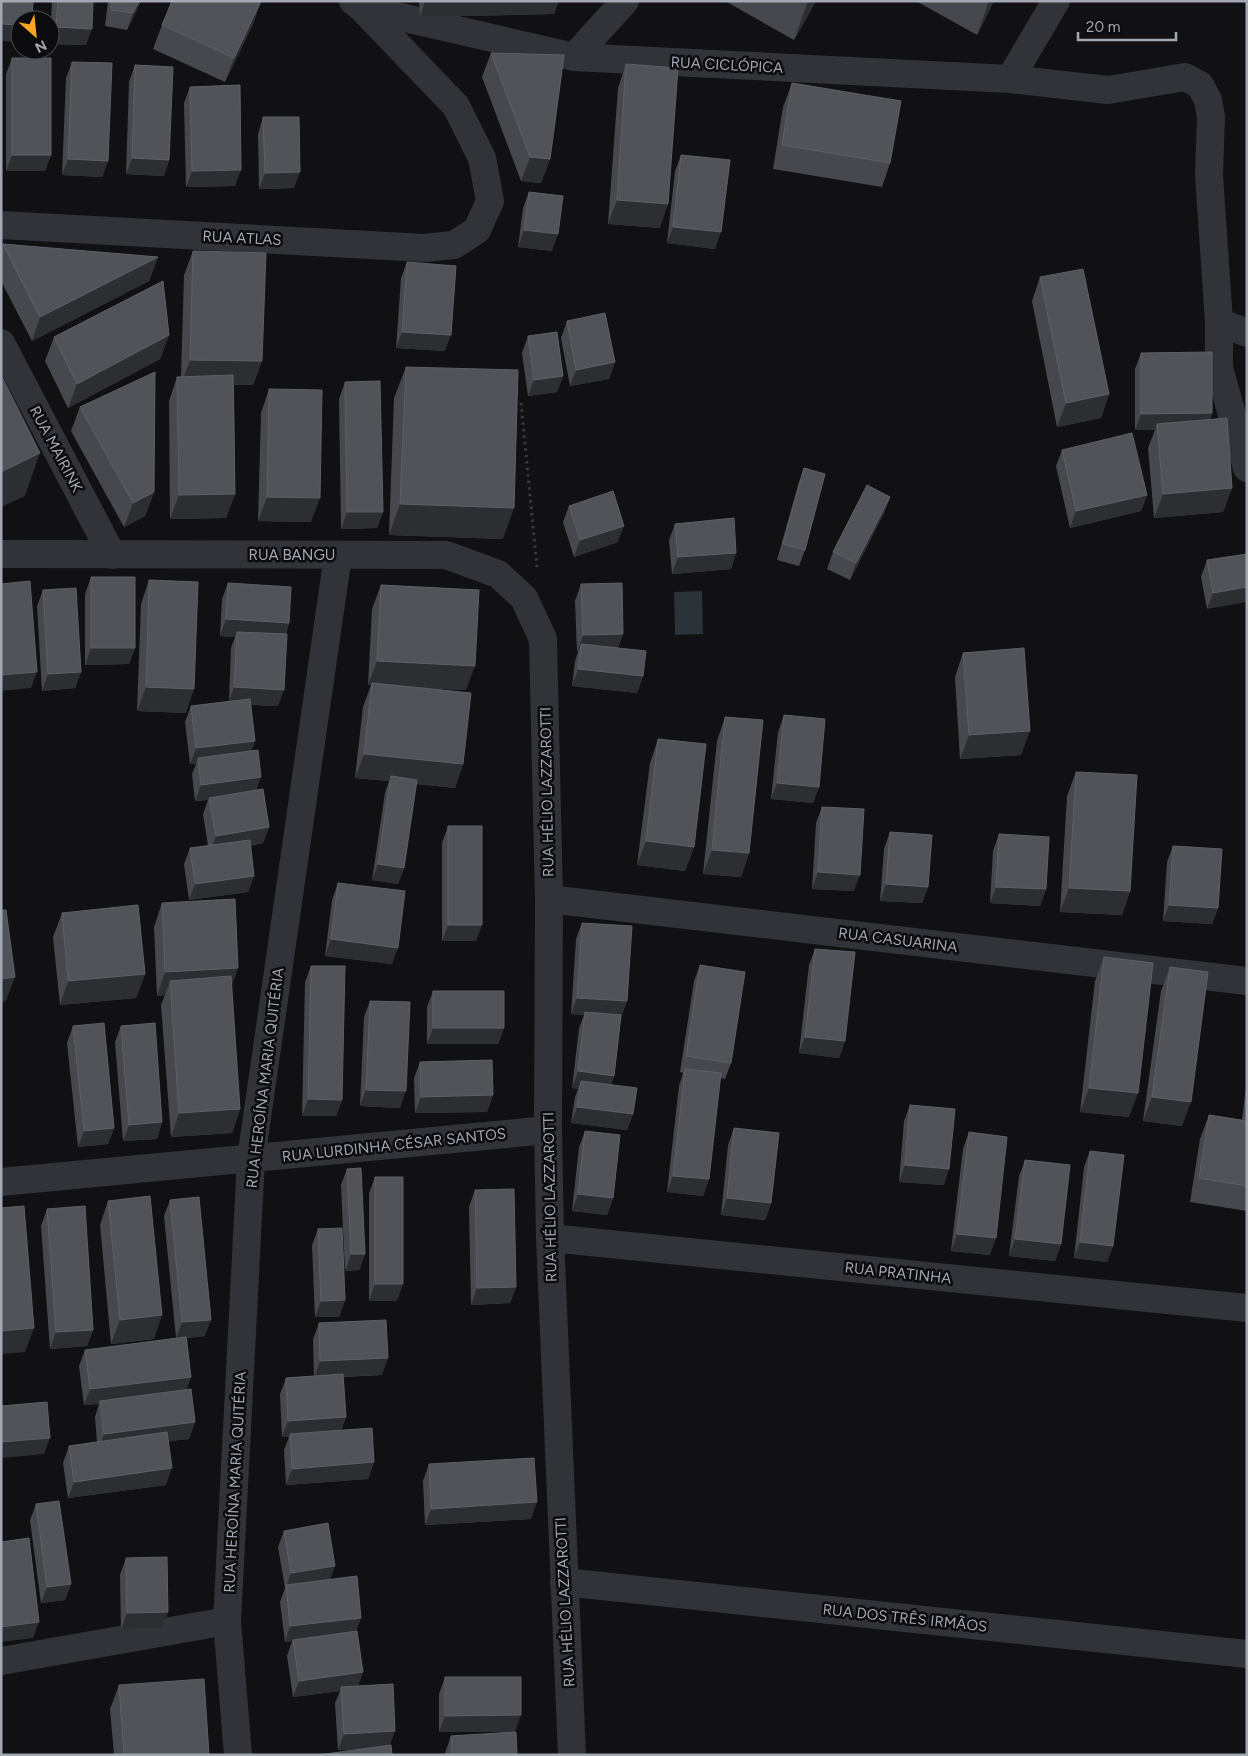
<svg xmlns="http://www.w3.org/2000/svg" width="1248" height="1756" viewBox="0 0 1248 1756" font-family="Figtree,sans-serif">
<rect width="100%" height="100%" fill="#111113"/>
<path fill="#293339" d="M702 591 703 634 675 635 674 592Z"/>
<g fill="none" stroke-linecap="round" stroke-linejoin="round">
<path stroke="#383a3f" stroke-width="3" stroke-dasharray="2.5 4" stroke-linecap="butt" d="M521 403 537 567"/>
<path stroke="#323338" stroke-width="28" d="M353 1 362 8 574 57 1010 79 1108 90 1185 77 1200 85 1208 100 1211 117 1209 175 1219 322V368L1247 468
M574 57 625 1
M1010 79 1056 1
M1 225 424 248 454 245 477 230 490 201 482 158 456 106 362 8
M1219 322 1247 333
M1 343 112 555
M549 899 548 1130 550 1238 572 1755
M1 1182 548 1130
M550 1238 1247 1308
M564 1582 1247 1654
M1 1661 227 1621
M238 1755 227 1621 251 1159 338 555"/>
<path stroke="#323338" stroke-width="28" d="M1 554 446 555 498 574 524 598 543 639 549 899 1247 981"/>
</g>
<path fill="#47484e" d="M52 1H93L86 45 50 44Z
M108 1H141L127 30 105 26Z
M261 1 253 24 225 82 153 49 162 25Z
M419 1H559L554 14 420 17Z
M725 1H816L794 40Z
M916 1H994L977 35Z
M491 53 550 159 541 183 521 181 482 77Z
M12 58 51 155 45 171H6V74Z
M72 62 108 161 102 177 62 175 66 78Z
M626 64 660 228 608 224 618 88Z
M135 65 169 160 164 176 126 174 129 82Z
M792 83 890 163 882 187 773 169 783 107Z
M190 87 235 186 186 187 184 103Z
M263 117 294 188 259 189 258 134Z
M681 155 715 249 667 243 675 171Z
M529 192 552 251 518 247 523 208Z
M3 244 158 257 149 281 32 341 1 281V249Z
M193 251 262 361 253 385H234L235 494 226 518 170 519 169 401 177 377H181L184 275Z
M407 262 445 351 396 348 401 278Z
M1040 277 1109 394 1101 418 1057 427 1032 301Z
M567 321 615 362 609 379 570 386 561 338Z
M169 335 160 359 68 408 45 361 54 337Z
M528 336 563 376 557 392 528 396 522 353Z
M1141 353 1212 413 1210 420 1232 488 1223 512 1154 518 1148 448 1155 430H1135V369Z
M406 367 503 539 389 535 394 398Z
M345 382 383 512 377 528 341 529 339 399Z
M269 389 311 522 258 521 261 413Z
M80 407 154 492 145 516 124 527 71 431Z
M1062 450 1147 495 1141 511 1070 528 1056 466Z
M804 468 805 550 799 566 777 560 798 485Z
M890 497 884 513 850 580 827 569 833 552Z
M569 506 618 542 574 557 563 522Z
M675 524 736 553 731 569 672 574 669 540Z
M1247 554 1207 609 1201 577 1207 560Z
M91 577 135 648 129 664 85 665V594Z
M149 580 186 713 137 711 141 604Z
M228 583 289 623 286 634 278 706 251 705 255 741 251 751 257 790 269 827 263 843 250 846 254 876 248 892 189 900 184 864 190 848 208 846 203 814 208 800 195 801 192 774 196 764H190L185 722 191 706 229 701 231 648 235 637 220 636 222 599Z
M581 584 623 634 618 648 643 676 637 693 572 686 575 661 578 652H577L575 601Z
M381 585 466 690 419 688 463 764 455 788 416 784 404 868 398 884 372 880 385 793 389 781 355 778 363 707 371 685H368L372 609Z
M43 590 81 672 75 688 42 691 37 606Z
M963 653 1021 755 960 759 955 677Z
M784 715 819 787 813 803 771 799 778 732Z
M725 717 749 853 741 877 703 874 717 741Z
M658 739 694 847 685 871 637 865 650 763Z
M1076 772 1130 891 1122 915 1060 912 1067 796Z
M822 807 854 891 812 889 816 823Z
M448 826 476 941H442V843Z
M890 832 928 887 922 903 880 901 884 849Z
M999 834 1046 889 1040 906 990 903 993 851Z
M1173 846 1218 908 1212 924 1163 921 1167 862Z
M338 883 392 964 325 956 332 900Z
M162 903 231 987 240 1109 232 1133 171 1137 161 1005 165 995 157 996 154 927Z
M62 913 145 974 136 998 60 1005 53 937Z
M582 923 627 1001 621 1016 614 1076 611 1085 633 1114 627 1130 571 1123 575 1097 578 1089 572 1088 579 1028 584 1015 571 1014 576 939Z
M815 949 845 1041 839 1058 799 1053 809 965Z
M1104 957 1129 1117 1080 1112 1095 981Z
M700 965 731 1063 725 1079 720 1078 709 1179 703 1196 667 1192 679 1086 683 1073 680 1072 694 981Z
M311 966 342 1100 336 1116H302L305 982Z
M1170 967 1182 1126 1143 1121 1161 991Z
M433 991 504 1028 498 1044H427V1007Z
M370 1001 400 1108 360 1106 364 1017Z
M73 1026 114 1128 108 1144 78 1147 67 1043Z
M121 1026 162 1122 157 1139 123 1141 115 1042Z
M420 1062 493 1095 487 1112 415 1113 414 1078Z
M1247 1078V1211L1190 1202 1200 1139 1209 1115 1242 1120Z
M910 1105 944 1185 899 1182 904 1121Z
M734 1128 771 1203 765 1220 721 1215 728 1145Z
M585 1131 613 1198 607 1215 572 1211 579 1147Z
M969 1132 990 1255 951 1251 963 1149Z
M1090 1151 1113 1246 1107 1262 1074 1258 1084 1167Z
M1025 1160 1061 1244 1055 1261 1009 1256 1019 1176Z
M347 1169 365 1254 359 1270 345 1271 341 1185Z
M375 1177 397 1301H369V1193Z
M475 1190 516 1287 510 1303 471 1305 469 1207Z
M170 1200 205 1336 187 1338 191 1377 186 1390 195 1422 189 1439 169 1441 166 1485 68 1498 63 1463 69 1446 97 1442 95 1417 99 1404 84 1405 79 1366 85 1350 176 1338 164 1216Z
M108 1201 154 1339 111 1344 100 1225Z
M47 1209 93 1330 87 1346 50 1349 41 1226Z
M318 1229 345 1300 339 1317H315L312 1245Z
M319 1323 382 1375 343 1377 346 1417 341 1430 374 1462 368 1479 286 1485 284 1450 289 1437H282L280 1394 286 1378 314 1376 313 1339Z
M429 1464 531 1519 425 1525 423 1481Z
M36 1504 71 1584 65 1600 41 1603 30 1520Z
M284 1531 330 1580 361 1618 356 1631 363 1672 358 1686 359 1749 338 1750 335 1703 340 1691 293 1697 287 1656 292 1641 285 1642 280 1602 285 1588 278 1547Z
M126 1558 168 1612 162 1629 121 1630 120 1575Z
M445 1677 515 1732H439V1694Z
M119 1685 209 1755H114L110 1709Z
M451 1736 517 1755H446L445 1753Z"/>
<path fill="#2d2e32" d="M139 1H141L127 30 133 13Z
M261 1 253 24 225 82 234 58Z
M425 1H559L554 14 420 17Z
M808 1H816L794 40Z
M989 1H994L977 35Z
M1 24 20 25V42L1 41Z
M56 27 92 29 86 45 50 44Z
M12 155H51L45 171H6Z
M530 157 550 159 541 183 521 181Z
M132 158 169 160 164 176 126 174Z
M68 159 108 161 102 177 62 175Z
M241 170 235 186 186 187 192 171Z
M300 172 294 188 259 189 265 173Z
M617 200 668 204 660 228 608 224Z
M673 227 721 232 715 249 667 243Z
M524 230 558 234 552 251 518 247Z
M158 257 149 281 32 341 40 317Z
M402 332 451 335 445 351 396 348Z
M169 335 160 359 68 408 77 384Z
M190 360 262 361 253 385 181 384Z
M615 362 609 379 570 386 576 370Z
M563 376 557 392 528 396 534 380Z
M1109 394 1101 418 1057 427 1066 403Z
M1212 413 1206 430 1157 424 1155 430H1135L1141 414Z
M40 453 25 496 1 507V472Z
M1232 488 1223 512 1154 518 1163 494Z
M154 492 145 516 124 527 133 503Z
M235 494 226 518 170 519 179 495Z
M1147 495 1141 511 1070 528 1076 511Z
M267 497 320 498 311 522 258 521Z
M890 497 884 513 850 580 856 563Z
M400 504 514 508 503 539 389 535Z
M347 512H383L377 528 341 529Z
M624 526 618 542 574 557 580 540Z
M736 553 731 569 672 574 678 557Z
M1247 587V602L1207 609 1213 593Z
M226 619 289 623 283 640 237 632 235 637 220 636Z
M623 634 617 650 581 644 578 652H577L583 635Z
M91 648H135L129 664 85 665Z
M377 661 475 666 466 690 372 685V683L371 685H368Z
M578 669 643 676 637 693 572 686Z
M37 672 31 688 1 691V675Z
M81 672 75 688 42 691 48 674Z
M146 687 194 689 186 713 137 711Z
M234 687 284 690 278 706 228 704Z
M1030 731 1021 755 960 759 969 735Z
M255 741 249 757 198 758 196 764H190L196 748Z
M364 754 463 764 455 788 390 781 391 776 389 781 355 778Z
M261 777 255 794 209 798V800L195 801 201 785Z
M777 783 819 787 813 803 771 799Z
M269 827 263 843 210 853 216 836Z
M646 841 694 847 685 871 637 865Z
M712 850 749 853 741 877 703 874Z
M378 864 404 868 398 884 372 880Z
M818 872 860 875 854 891 812 889Z
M254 876 248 892 189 900 195 884Z
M886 884 928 887 922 903 880 901Z
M996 887 1046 889 1040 906 990 903Z
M1069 888 1130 891 1122 915 1060 912Z
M1169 905 1218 908 1212 924 1163 921Z
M448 925H482L476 941H442Z
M331 939 398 948 392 964 325 956Z
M238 968 230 992 170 981 165 995 157 996 165 972Z
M145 974 136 998 60 1005 68 981Z
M15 977 6 1001 1 1002V979Z
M577 998 627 1001 621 1018 585 1012 584 1015 571 1014Z
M433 1028H504L498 1044H427Z
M805 1037 845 1041 839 1058 799 1053Z
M578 1071 614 1076 608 1092 581 1081 578 1089 572 1088Z
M1089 1088 1138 1093 1129 1117 1080 1112Z
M366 1090 406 1091 400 1108 360 1106Z
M493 1095 487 1112 415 1113 421 1097Z
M1152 1097 1191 1102 1182 1126 1143 1121Z
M308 1099 342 1100 336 1116H302Z
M577 1107 633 1114 627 1130 571 1123Z
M240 1109 232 1133 171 1137 179 1113Z
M162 1122 157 1139 123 1141 129 1125Z
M114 1128 108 1144 78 1147 84 1131Z
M905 1165 949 1169 944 1185 899 1182Z
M673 1176 709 1179 703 1196 667 1192Z
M578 1194 613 1198 607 1215 572 1211Z
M727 1198 771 1203 765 1220 721 1215Z
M957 1234 996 1238 990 1255 951 1251Z
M1015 1239 1061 1244 1055 1261 1009 1256Z
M1080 1242 1113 1246 1107 1262 1074 1258Z
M351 1254H365L359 1270 345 1271Z
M375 1284H403L397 1301H369Z
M516 1287 510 1303 471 1305 477 1288Z
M345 1300 339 1317H315L321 1301Z
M162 1315 154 1339 111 1344 120 1320Z
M211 1320 205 1336 176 1339 182 1322Z
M34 1328 25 1352 1 1354V1331Z
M93 1330 87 1346 50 1349 56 1332Z
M388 1358 382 1375 314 1378 320 1361Z
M191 1377 185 1393 100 1401 99 1404 84 1405 90 1389Z
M346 1417 340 1434H290L289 1437H282L288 1421Z
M195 1422 189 1439 98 1450 104 1434Z
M50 1438 44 1454 1 1458V1442Z
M374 1462 368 1479 286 1485 292 1469Z
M172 1468 166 1485 68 1498 74 1482Z
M537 1502 531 1519 425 1525 431 1509Z
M335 1566 329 1583 286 1587 291 1573Z
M71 1584 65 1600 41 1603 47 1587Z
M168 1612 162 1629 121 1630 127 1613Z
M361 1618 355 1634 293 1640 292 1641 285 1642 290 1626Z
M39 1622 33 1638 1 1642V1627Z
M363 1672 357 1689 341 1687 340 1691 293 1697 299 1681Z
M521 1715 515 1732H439L445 1716Z
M395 1731 389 1748 338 1750 344 1734Z"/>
<path fill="#515359" stroke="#5d6067" d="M1 1H33L32 20H20V25L1 24Z
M58 1H93L92 29 56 27Z
M112 1H139L133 13 111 10Z
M172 1H261L234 58 162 25Z
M491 53 564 55 550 159 530 157Z
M12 58H51V155H12Z
M72 62 112 63 108 161 68 159Z
M626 64 678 68 668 204 617 200Z
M135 65 173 67 169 160 132 158Z
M792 83 901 101 890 163 782 145Z
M240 85 241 170 192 171 190 87Z
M263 117H299L300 172 265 173Z
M681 155 730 160 721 232 673 227Z
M529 192 563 196 558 234 524 230Z
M3 244 158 257 40 317Z
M193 251 266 253 262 361 190 360Z
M407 262 456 266 451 335 402 332Z
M1083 269 1109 394 1066 403 1040 277Z
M163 281 169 335 77 384 54 337Z
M605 313 615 362 576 370 567 321Z
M557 332 563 376 534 380 528 336Z
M1212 352V413L1141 414V353Z
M406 367 518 370 514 508 400 504Z
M155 372 154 492 133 503 80 407Z
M1 375 40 453 1 472Z
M233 375 235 494 179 495 177 377Z
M380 381 383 512H347L345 382Z
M269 389 322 390 320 498 267 497Z
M1227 418 1232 488 1163 494 1157 424Z
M1132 433 1147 495 1076 511 1062 450Z
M804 468 825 474 805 550 783 544Z
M867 485 890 497 856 563 833 552Z
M613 491 624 526 580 540 569 506Z
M734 518 736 553 678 557 675 524Z
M1247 554V587L1213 593 1207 560Z
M91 577H135V648H91Z
M149 580 198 582 194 689 146 687Z
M30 581 37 672 1 675V584Z
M228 583 291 587 289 623 226 619Z
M622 583 623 634 583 635 581 584Z
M381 585 479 590 475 666 377 661Z
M76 588 81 672 48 674 43 590Z
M237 632 287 634 284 690 234 687Z
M581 644 646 651 643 676 578 669Z
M1024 648 1030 731 969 735 963 653Z
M372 683 471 693 463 764 364 754Z
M250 699 255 741 196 748 191 706Z
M784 715 825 719 819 787 777 783Z
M725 717 763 720 749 853 712 850Z
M658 739 706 744 694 847 646 841Z
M258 750 261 777 201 785 198 758Z
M1076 772 1137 775 1130 891 1069 888Z
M391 776 417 780 404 868 378 864Z
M263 789 269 827 216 836 209 798Z
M822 807 864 809 860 875 818 872Z
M448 826H482V925H448Z
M890 832 932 835 928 887 886 884Z
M999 834 1049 837 1046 889 996 887Z
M250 840 254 876 195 884 190 848Z
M1173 846 1222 849 1218 908 1169 905Z
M338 883 405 891 398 948 331 939Z
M235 899 238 968 165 972 162 903Z
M138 905 145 974 68 981 62 913Z
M1 910H6L15 977 1 979Z
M582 923 632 926 627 1001 577 998Z
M815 949 855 952 845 1041 805 1037Z
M1104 957 1153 963 1138 1093 1089 1088Z
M700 965 745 972 731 1063 686 1056Z
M311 966H345L342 1100 308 1099Z
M1170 967 1208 972 1191 1102 1152 1097Z
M231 976 240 1109 179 1113 170 981Z
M433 991H504V1028H433Z
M370 1001 410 1002 406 1091 366 1090Z
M585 1012 621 1015 614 1076 578 1071Z
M104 1023 114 1128 84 1131 73 1026Z
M155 1023 162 1122 129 1125 121 1026Z
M492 1060 493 1095 421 1097 420 1062Z
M685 1069 721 1073 709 1179 673 1176Z
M581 1081 637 1088 633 1114 577 1107Z
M910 1105 955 1109 949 1169 905 1165Z
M1209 1115 1247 1121V1186L1199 1178Z
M734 1128 779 1133 771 1203 727 1198Z
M585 1131 620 1135 613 1198 578 1194Z
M969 1132 1007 1137 996 1238 957 1234Z
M1090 1151 1124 1155 1113 1246 1080 1242Z
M1025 1160 1070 1165 1061 1244 1015 1239Z
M361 1168 365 1254H351L347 1169Z
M375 1177H403V1284H375Z
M514 1189 516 1287 477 1288 475 1190Z
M150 1196 162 1315 120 1320 108 1201Z
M199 1197 211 1320 182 1322 170 1200Z
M24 1206 34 1328 1 1331V1208Z
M85 1206 93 1330 56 1332 47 1209Z
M342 1228 345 1300 321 1301 318 1229Z
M386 1320 388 1358 320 1361 319 1323Z
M186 1337 191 1377 90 1389 85 1350Z
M343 1374 346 1417 288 1421 286 1378Z
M191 1389 195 1422 104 1434 100 1401Z
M47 1402 50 1438 1 1442V1406Z
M372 1428 374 1462 292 1469 290 1434Z
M167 1432 172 1468 74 1482 69 1446Z
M534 1458 537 1502 431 1509 429 1464Z
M59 1501 71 1584 47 1587 36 1504Z
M328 1523 335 1566 291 1573 284 1531Z
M29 1538 39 1622 1 1627V1542Z
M167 1557 168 1612 127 1613 126 1558Z
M357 1576 361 1618 290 1626 286 1585Z
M357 1631 363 1672 299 1681 293 1640Z
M445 1677H521V1715L445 1716Z
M204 1679 209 1755H124L119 1685Z
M393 1684 395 1731 344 1734 341 1687Z
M516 1732 517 1755H452L451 1736Z
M391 1745 392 1755H318Z"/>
<g text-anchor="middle" stroke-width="5" stroke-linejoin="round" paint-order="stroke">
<g font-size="15" fill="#a2a8b4" stroke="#0c0c0e">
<text transform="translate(727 65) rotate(3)" y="5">RUA CICLÓPICA</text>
<text transform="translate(242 238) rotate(3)" y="5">RUA ATLAS</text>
<text transform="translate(56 449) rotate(62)" y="5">RUA MAIRINK</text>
<text x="292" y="560">RUA BANGU</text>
<text transform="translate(547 792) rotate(-91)" y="5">RUA HÉLIO LAZZAROTTI</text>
<text transform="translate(898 940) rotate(7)" y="5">RUA CASUARINA</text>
<text transform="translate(265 1078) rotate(-83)" y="5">RUA HEROÍNA MARIA QUITÉRIA</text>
<text transform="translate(394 1145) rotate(-6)" y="5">RUA LURDINHA CÉSAR SANTOS</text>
<text transform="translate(550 1197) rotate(-91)" y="5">RUA HÉLIO LAZZAROTTI</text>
<text transform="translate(898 1273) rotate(6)" y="5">RUA PRATINHA</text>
<text transform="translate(235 1482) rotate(-87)" y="5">RUA HEROÍNA MARIA QUITÉRIA</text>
<text transform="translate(565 1602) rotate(-93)" y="5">RUA HÉLIO LAZZAROTTI</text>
<text transform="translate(905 1618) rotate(6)" y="5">RUA DOS TRÊS IRMÃOS</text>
</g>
</g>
<rect width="1248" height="1756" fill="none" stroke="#a2a8b4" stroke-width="5"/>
<g transform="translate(35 35) rotate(153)"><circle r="24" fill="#0c0c0e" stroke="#484a50"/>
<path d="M0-4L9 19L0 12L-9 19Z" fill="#faa422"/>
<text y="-8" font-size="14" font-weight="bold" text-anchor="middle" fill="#a2a8b4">N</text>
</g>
<path d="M1078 32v8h98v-8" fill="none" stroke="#a2a8b4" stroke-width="2.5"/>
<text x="1086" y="32" font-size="15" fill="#a2a8b4" stroke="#0c0c0e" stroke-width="4" paint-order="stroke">20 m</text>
</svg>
